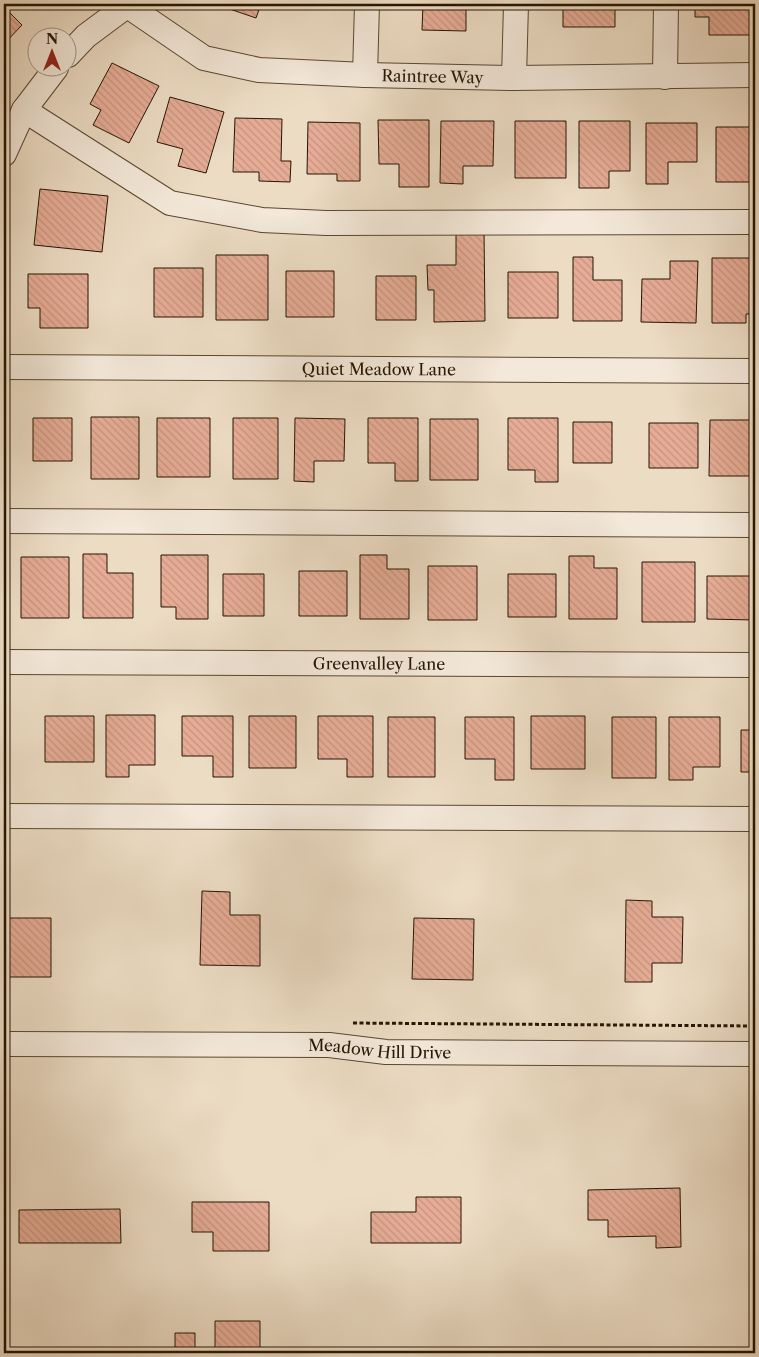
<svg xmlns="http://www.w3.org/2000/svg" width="759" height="1357" viewBox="0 0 759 1357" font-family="'Libre Caslon Text',serif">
<defs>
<pattern id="building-back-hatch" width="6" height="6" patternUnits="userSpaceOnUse" patternTransform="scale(1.25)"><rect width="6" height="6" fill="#e6ac96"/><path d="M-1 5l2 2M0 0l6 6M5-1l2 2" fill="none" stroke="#c59380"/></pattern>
</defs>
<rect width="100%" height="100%" fill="#ecdcc4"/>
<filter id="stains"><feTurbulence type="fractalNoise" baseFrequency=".004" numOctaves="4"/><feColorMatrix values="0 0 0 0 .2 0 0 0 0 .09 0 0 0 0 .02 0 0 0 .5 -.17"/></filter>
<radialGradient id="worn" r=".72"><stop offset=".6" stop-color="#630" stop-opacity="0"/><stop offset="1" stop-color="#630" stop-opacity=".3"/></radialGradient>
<path fill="url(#building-back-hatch)" stroke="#261501" d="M215 4H261L256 18Z
M423 4H466V31L422 30Z
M563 4H615V27H563Z
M695 4H755V35H709V17H695Z
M4 7 22 25 4 44Z
M112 63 159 86 129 143 93 125 101 110 90 104Z
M170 97 224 112 206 173 178 166 183 149 157 142Z
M235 118 282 119 281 161H291L290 182 259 181V172H233Z
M378 120H429V187H399V164H379Z
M441 121H494L493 166H463V184L440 183Z
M515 121H566V178H515Z
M579 121H630V171H609V188H579Z
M308 122 360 123V181H337V174H307Z
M646 123H697V162H668V184H646Z
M716 127H755V182H716Z
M40 189 108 196 102 252 34 245Z
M456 229H484L485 321 434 322V290H428L427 265H456Z
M216 255H268V320H216Z
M573 257H593V280H622V321H573Z
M712 258H755V314H746V323H712Z
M670 261H698L696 323 641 322 642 279H670Z
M154 268H203V317H154Z
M286 271H334V317H286Z
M508 272H558V318H508Z
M28 274H88V328H40V308H28Z
M376 276H416V320H376Z
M91 417H139V479H91Z
M33 418H72V461H33Z
M157 418H210V477H157Z
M233 418H278V479H233Z
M295 418 345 419 344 461H314V482L294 481Z
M368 418H418V481H395V463H368Z
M508 418H558V482H535V470H508Z
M430 419H478V480H430Z
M710 420H755V476H709Z
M573 422H612V463H573Z
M649 423H698V468H649Z
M83 554H107V573H133V618H83Z
M161 555H208V619H176V607H161Z
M360 555H387V569H409V619H360Z
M569 556H594V568H617V619H569Z
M21 557H69V618H21Z
M642 562H695V622H642Z
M428 566H477V620H428Z
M299 571H347V616H299Z
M223 574H264V616H223Z
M508 574H556V617H508Z
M707 576H755V620L707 619Z
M106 715H155V765H129V777H106Z
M4 716H6V757H4Z
M45 716H94V762H45Z
M182 716H233V777H213V756H182Z
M249 716H296V768H249Z
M318 716H373V777H347V759H318Z
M531 716H585V769H531Z
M388 717H435V777H388Z
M465 717H514V780H495V759H465Z
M612 717H656V778H612Z
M669 717H720V767H693V780H669Z
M741 730H755V772H741Z
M202 891 230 892V915H260V966L200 965Z
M626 900 652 901V917H683L682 963H652V982H625Z
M4 918H51V977H4Z
M414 918 474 919 473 980 412 979Z
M680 1188 681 1247 656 1248V1236L608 1237V1220H588V1190Z
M416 1197H461V1243H371V1212H416Z
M192 1202H269V1251H213V1232H192Z
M120 1209 121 1243H19V1210Z
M215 1321H260V1353H215Z
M175 1333H195V1353H175Z"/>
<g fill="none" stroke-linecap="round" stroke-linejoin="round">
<g stroke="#584732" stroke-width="26">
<g id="minor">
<path id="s1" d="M128 6 204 58 259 70 365 75 514 78 755 75"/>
<path d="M68 55 86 36 129 4"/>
<path d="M365 75 367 4"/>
<path d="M665 77 666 4"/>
<path d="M514 78 516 4"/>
<path d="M24 110 170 203 262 220 326 223 755 222"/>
<path d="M4 154 24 110 56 68"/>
<path id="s2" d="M4 367 755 371"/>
<path d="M4 521 755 525"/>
<path id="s3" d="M4 662 755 665"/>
<path d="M4 816 755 819"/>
<path id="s4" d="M4 1044 329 1045 386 1052 755 1054"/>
</g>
</g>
<path stroke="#261501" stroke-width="3" stroke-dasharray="4 2.5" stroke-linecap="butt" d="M353 1023 755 1026"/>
<use href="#minor" stroke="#f3e8d9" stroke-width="24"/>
</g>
<g text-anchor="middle" stroke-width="4.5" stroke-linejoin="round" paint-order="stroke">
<g font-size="16" fill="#261501" stroke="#f3e8d9">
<text dy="6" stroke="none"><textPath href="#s1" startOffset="322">Raintree Way</textPath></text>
<text dy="6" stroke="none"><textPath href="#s2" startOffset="375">Quiet Meadow Lane</textPath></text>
<text dy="6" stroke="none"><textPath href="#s3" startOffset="375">Greenvalley Lane</textPath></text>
<text dy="6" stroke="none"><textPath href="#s4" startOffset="376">Meadow Hill Drive</textPath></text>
</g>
</g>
<rect width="759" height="1357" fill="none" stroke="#ecdcc4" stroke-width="20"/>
<rect x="5" y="5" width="749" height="1347" fill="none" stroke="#261501" stroke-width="2.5"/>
<rect x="10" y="10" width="739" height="1337" fill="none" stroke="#261501"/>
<g transform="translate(52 52)"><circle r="24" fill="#f3e8d9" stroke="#a19483"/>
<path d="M0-4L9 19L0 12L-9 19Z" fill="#8f2418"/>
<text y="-8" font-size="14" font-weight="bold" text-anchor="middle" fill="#261501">N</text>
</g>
<rect width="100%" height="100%" filter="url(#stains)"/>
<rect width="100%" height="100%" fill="url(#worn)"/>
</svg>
